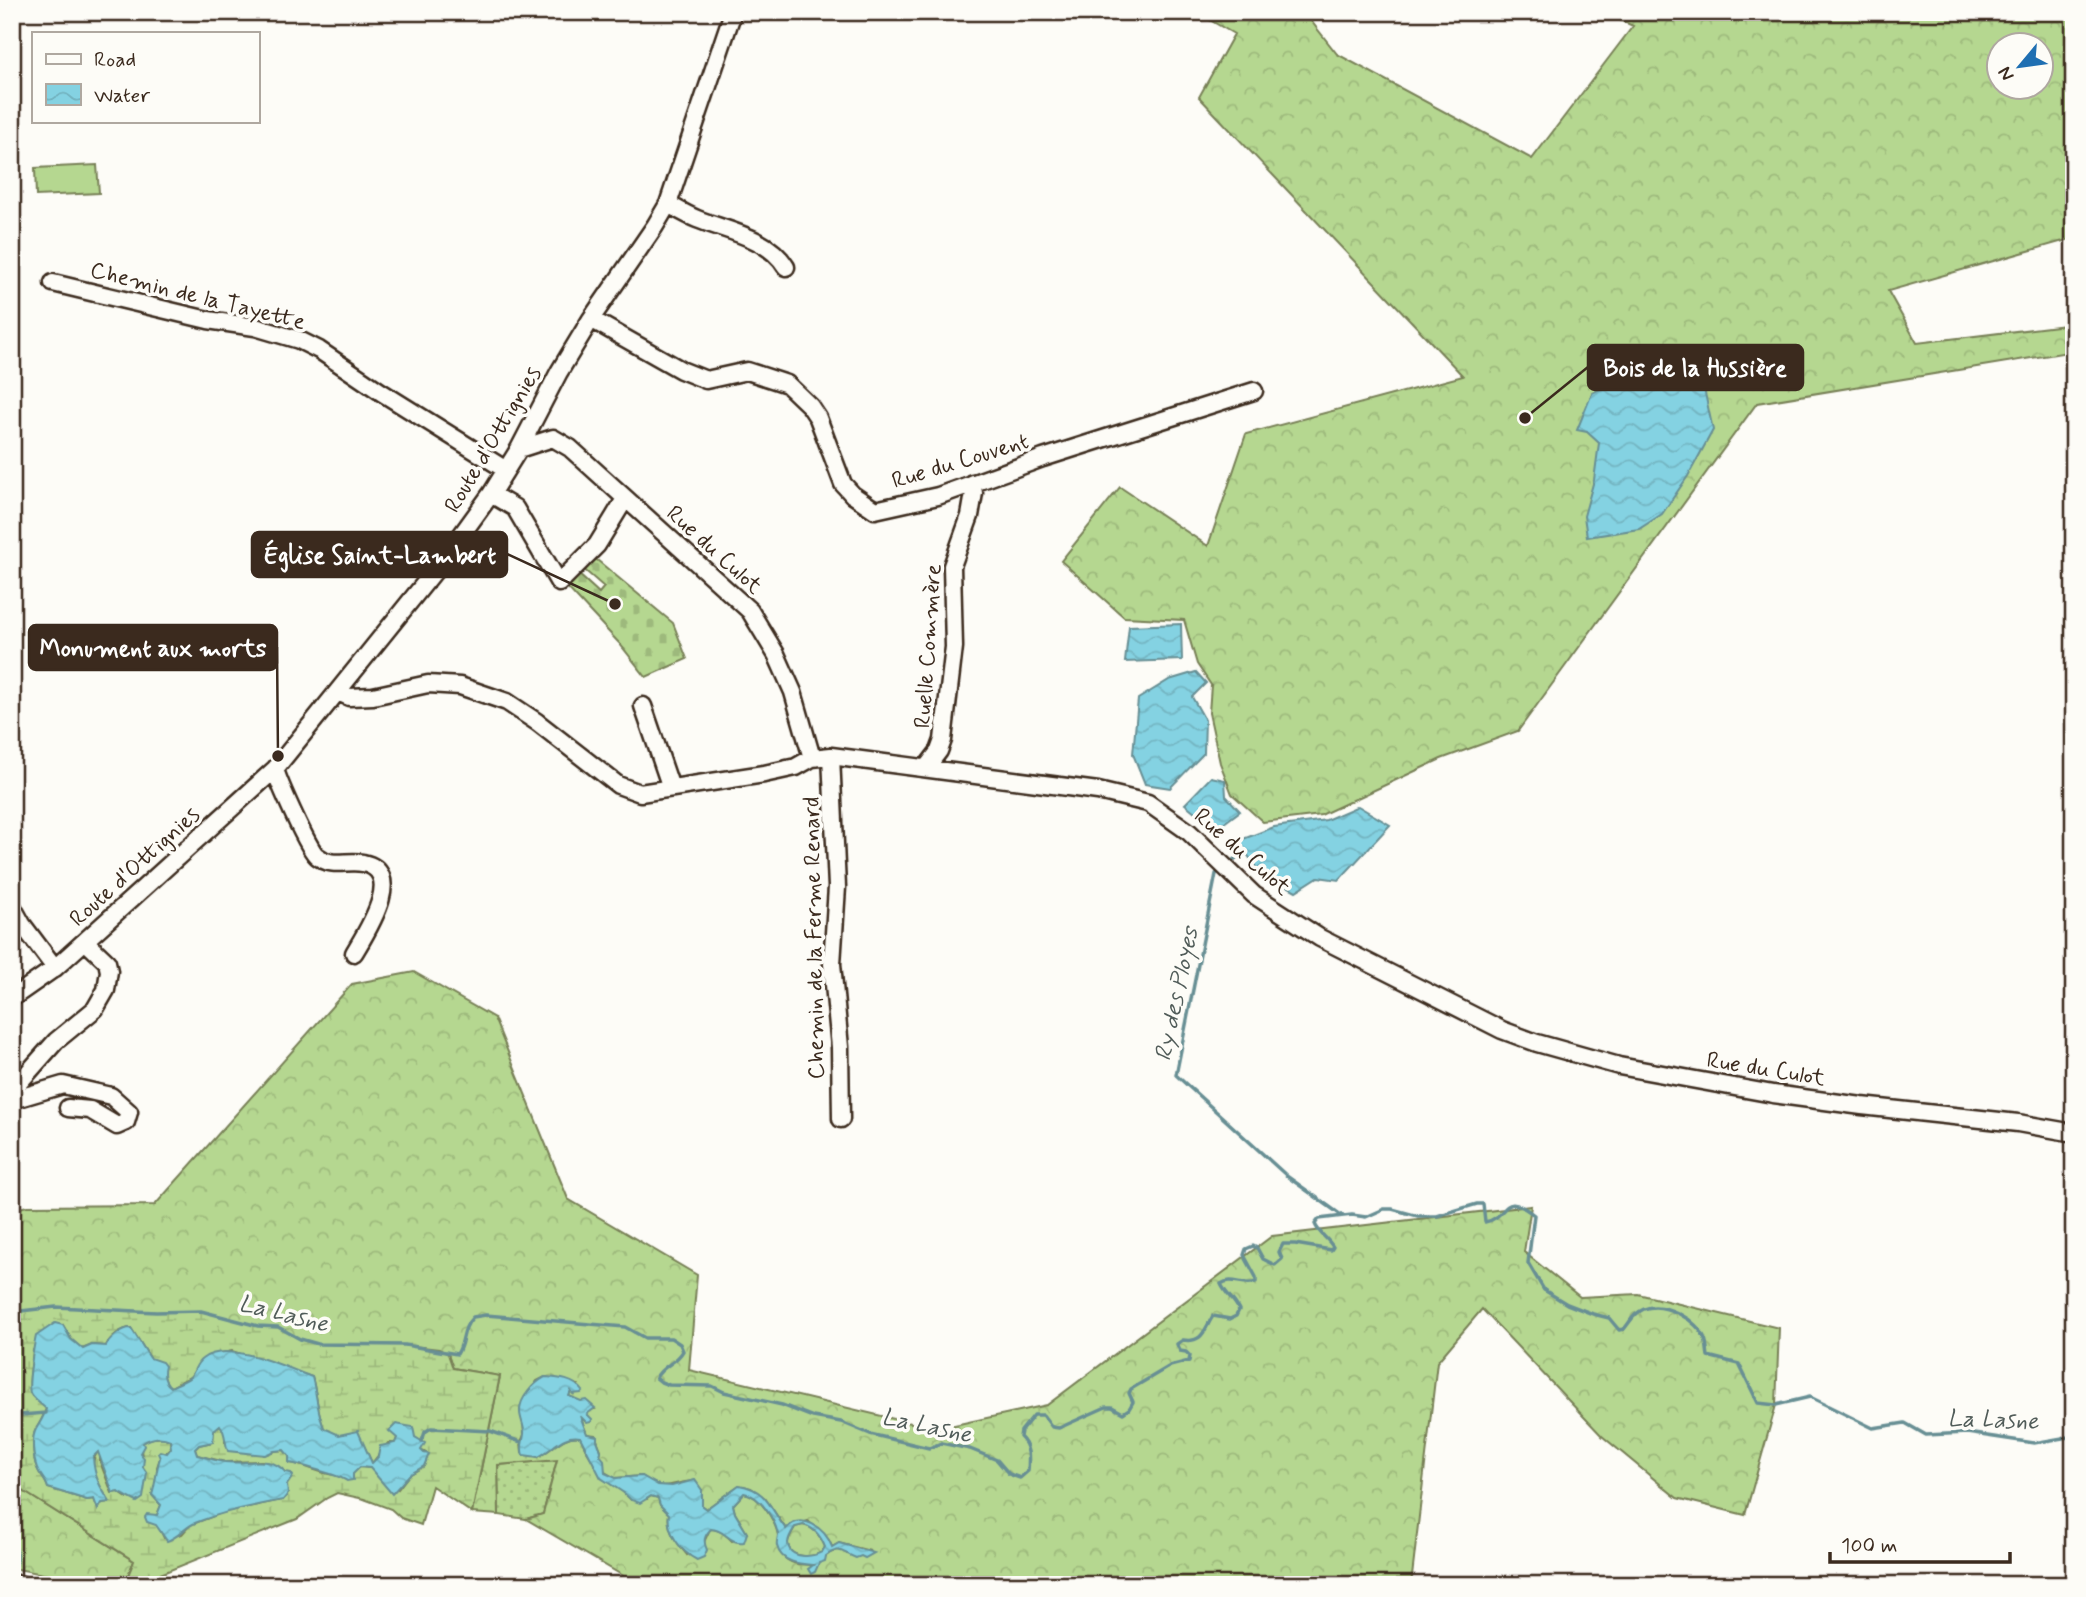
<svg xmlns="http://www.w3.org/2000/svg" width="2086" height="1597" viewBox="0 0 2086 1597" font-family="Mynerve,sans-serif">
<defs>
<pattern id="grass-dots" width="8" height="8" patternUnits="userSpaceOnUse" patternTransform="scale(1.75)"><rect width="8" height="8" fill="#b5d790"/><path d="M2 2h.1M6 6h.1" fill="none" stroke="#9db97c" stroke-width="1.8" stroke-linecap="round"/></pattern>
<pattern id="forest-crowns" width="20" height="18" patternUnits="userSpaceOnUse" patternTransform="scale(1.75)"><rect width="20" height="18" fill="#b5d790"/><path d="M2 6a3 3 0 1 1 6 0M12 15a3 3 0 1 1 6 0" fill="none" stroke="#9db97c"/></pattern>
<pattern id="wetland-marsh" width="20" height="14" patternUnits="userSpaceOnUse" patternTransform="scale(1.75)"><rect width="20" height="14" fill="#b5d790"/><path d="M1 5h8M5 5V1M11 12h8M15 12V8" fill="none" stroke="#9db97c"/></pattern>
<pattern id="cemetery-stones" width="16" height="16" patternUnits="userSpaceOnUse" patternTransform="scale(1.75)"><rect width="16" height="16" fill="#b5d790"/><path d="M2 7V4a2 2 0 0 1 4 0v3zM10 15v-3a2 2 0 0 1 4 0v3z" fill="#9db97c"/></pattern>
<pattern id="water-waves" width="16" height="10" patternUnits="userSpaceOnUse" patternTransform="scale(1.75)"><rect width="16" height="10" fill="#84d2e2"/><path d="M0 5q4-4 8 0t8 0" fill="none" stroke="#73b4c1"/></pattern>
</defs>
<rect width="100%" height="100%" fill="#fdfcf7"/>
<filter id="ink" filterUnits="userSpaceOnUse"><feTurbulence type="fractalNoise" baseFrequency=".0143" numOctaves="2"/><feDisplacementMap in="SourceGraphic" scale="14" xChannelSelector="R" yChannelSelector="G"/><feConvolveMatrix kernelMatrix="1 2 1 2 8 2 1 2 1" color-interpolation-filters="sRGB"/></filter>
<g filter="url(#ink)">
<path fill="url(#grass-dots)" stroke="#788057" stroke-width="2" d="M557 1460 543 1514 526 1519 499 1515 498 1465Z"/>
<path fill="url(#forest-crowns)" stroke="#788057" stroke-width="2" fill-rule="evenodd" d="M1196 12H1304L1337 54 1532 159 1633 26 1602 12H2074V238L1888 291 1917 343 2074 324V351L1757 403 1518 731 1441 759 1321 815 1263 822 1232 794 1220 763 1209 713 1211 685 1197 664 1184 620 1124 617 1061 561 1120 487 1208 546 1246 434 1463 376 1199 97 1234 34ZM1998 46H2040V88H1998Z
M414 972 494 1018 568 1199 697 1275 689 1370 936 1429 1047 1405 1272 1236 1531 1206 1524 1252 1580 1297 1638 1294 1779 1328 1776 1405 1745 1515 1677 1498 1602 1436 1482 1309 1437 1362 1411 1585H639L526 1519 543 1514 557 1460 498 1465 499 1515 472 1513 500 1376 452 1368 448 1354 318 1344 300 1339 278 1327 258 1326 201 1311 156 1312 56 1307 12 1312V1210L27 1206 155 1205 352 984ZM545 1377 578 1385 570 1391 569 1396 594 1409 589 1410 585 1421 580 1416 587 1434 595 1435 601 1450 600 1455 605 1472 615 1478 642 1476C665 1493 670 1483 692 1481L702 1490V1506L706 1509 739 1485 751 1488 765 1498 786 1529 808 1521 829 1540 832 1547 839 1543 870 1551 847 1554 840 1549 830 1553 814 1565C803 1564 792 1566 783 1556 776 1549 779 1543 778 1535 775 1521 760 1495 744 1493L733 1505 735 1513 747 1533 732 1541C726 1535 720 1529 710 1529L704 1542 687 1555C678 1544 666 1530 669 1514L660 1505 658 1498 651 1496 647 1499 631 1500C613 1482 588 1463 581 1437 563 1434 554 1449 538 1457L522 1452 521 1442 524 1435 522 1403 537 1381Z
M12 1484 134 1561 124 1585H100L12 1568V1564H16V1549L12 1535Z
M803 1525C814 1527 821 1537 825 1547L822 1552C813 1557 789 1560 788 1543 788 1538 793 1531 795 1527Z"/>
<path fill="url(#wetland-marsh)" stroke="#788057" stroke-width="2" fill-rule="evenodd" d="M56 1307 156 1312 201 1311 258 1326 278 1327 300 1339 318 1344 405 1345 439 1349 448 1354 453 1368 500 1376 472 1513 432 1486 421 1525 401 1518 391 1509 364 1499 337 1493 327 1498 297 1519 133 1585H124L134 1561 12 1484V1312ZM63 1325 71 1339 82 1349 92 1345 106 1346C110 1337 122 1328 131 1328L150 1358 163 1372 166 1384 171 1387 190 1377 207 1356 232 1351 312 1377C317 1395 317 1411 324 1429L364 1446 372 1463 388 1443H395L397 1438 428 1454 424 1466 409 1475 398 1489 370 1468 360 1467C339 1487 312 1465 289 1463V1456L284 1450 274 1451 264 1455 225 1442V1432L220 1424 214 1430 213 1442 199 1445 195 1449 197 1455 225 1462 262 1461 285 1472 282 1500 224 1512 190 1525 182 1534 164 1538 154 1516 157 1515 161 1505 152 1495 158 1478 157 1467 160 1458 171 1448 170 1440C164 1437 161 1437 154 1438 133 1441 144 1454 143 1466 142 1476 132 1489 127 1498L118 1492 112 1493 100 1462V1454L98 1452C86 1464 100 1491 109 1502L102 1503 98 1509 94 1499 87 1500 48 1488C46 1480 40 1476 37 1468 33 1458 31 1438 36 1429 40 1422 44 1417 46 1408 21 1390 31 1378 33 1350Z"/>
<path fill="url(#cemetery-stones)" stroke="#788057" stroke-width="2" d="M591 555 673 623 687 659 646 677 619 643 565 585 577 573 599 593 604 587 581 567Z"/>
<path fill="#b5d790" stroke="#788057" stroke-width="2" d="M97 165 99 193 36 196 35 168Z"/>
<path fill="url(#water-waves)" stroke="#678f94" stroke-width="2" fill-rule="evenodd" d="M1677 361 1703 384 1713 430 1688 476 1662 514 1639 529 1587 537 1584 516 1594 480 1599 443 1587 432 1577 430 1592 393 1652 363Z
M1181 624 1182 660 1125 662 1129 626Z
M1196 672 1206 683 1192 697 1205 720 1204 753 1170 788 1145 784 1133 754 1138 699 1169 680Z
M1211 777 1225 780 1226 796 1240 811 1216 829 1185 804Z
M1358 806 1390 825 1339 880 1318 877 1296 891 1258 870 1238 841 1274 827 1326 820Z
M55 1323 63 1325 71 1339 83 1349 92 1345 106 1346C110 1338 122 1328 131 1328L150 1358 162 1362 165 1366C163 1374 164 1382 171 1387 176 1384 186 1381 190 1377 195 1372 195 1364 202 1359 227 1339 285 1367 312 1377 317 1395 317 1411 324 1428L339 1435 358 1431 372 1463 378 1457 380 1446 395 1443 397 1438 389 1431 396 1424 413 1427 415 1437 425 1443 421 1450 424 1453 429 1454 424 1466 409 1475 392 1494 370 1468 360 1467 353 1474V1480L347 1481C341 1476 298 1464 289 1463V1456L284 1450 274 1451 265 1455 228 1451C224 1441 226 1433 220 1425L214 1430 213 1442 199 1445 195 1449 197 1455C206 1457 216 1461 225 1462 246 1465 271 1454 285 1472L291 1473 293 1476 287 1485 288 1494 283 1500C253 1506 224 1511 195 1523 185 1527 179 1537 167 1541L156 1525 147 1522 145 1517 147 1514 157 1515 161 1505 152 1495C156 1482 156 1470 160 1458L158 1453 160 1451 167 1453 171 1448 170 1440C162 1436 151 1437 143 1443L144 1446 140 1453 144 1458 143 1467 147 1473 143 1498 137 1502 118 1492 113 1493 98 1452 93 1457C94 1476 100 1487 110 1502L102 1503 98 1510 94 1499 87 1500 48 1488C46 1480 40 1476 37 1468 33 1458 31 1438 36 1429 40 1422 44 1417 46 1409 41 1404 33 1399 30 1393 27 1385 34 1345 36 1336Z
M545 1377C559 1378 574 1379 583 1391L581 1393 573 1394 571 1391 569 1396 581 1401 586 1400 595 1408 587 1414 592 1419 591 1422 587 1423 580 1416 587 1434 597 1436V1440L601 1451 600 1455 604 1460 605 1473 616 1478 642 1476 658 1485 672 1486 695 1480 702 1490V1506L706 1509 739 1485C769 1490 770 1510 786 1529 802 1511 825 1528 832 1547L839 1543 874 1553 865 1558 861 1556 856 1558C842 1553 840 1545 826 1556L825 1561 819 1563 815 1572 811 1574 808 1569 813 1565C800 1564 781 1563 777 1546 776 1542 778 1538 778 1534 775 1520 760 1495 744 1493L733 1505 735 1513 747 1533 744 1542C730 1545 725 1529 711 1529 704 1536 703 1541 707 1550L704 1557 697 1560C681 1552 666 1532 669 1514L660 1505 658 1498 651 1496 640 1503 631 1500 624 1493 601 1478 580 1437C562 1434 554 1449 538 1457L523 1455C520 1446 523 1443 524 1434 525 1427 520 1419 520 1412 519 1398 534 1383 545 1377ZM803 1525C814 1527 821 1537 825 1547L822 1552C813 1557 789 1560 788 1543 788 1538 792 1532 795 1527Z"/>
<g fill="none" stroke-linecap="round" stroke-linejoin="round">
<path stroke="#678f94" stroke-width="3.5" d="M1232 861 1245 851
M1219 871 1216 874 1176 1075 1288 1177 1341 1215
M12 1312 56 1307 156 1312 201 1311 258 1326 278 1327 300 1339 318 1344 405 1345 457 1354C465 1342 461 1329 473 1317L486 1315 625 1327 645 1338H671L680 1344 683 1351C676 1364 662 1365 656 1378L661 1382 669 1385 712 1386 724 1392 782 1405 813 1417 841 1422 870 1434 929 1448 941 1443 970 1449 997 1460 1009 1474 1020 1478 1028 1471C1029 1458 1030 1446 1020 1437L1021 1431 1034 1415H1043L1052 1427 1059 1428 1106 1407H1112L1123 1413 1129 1409 1133 1402 1129 1393 1131 1389 1170 1366 1189 1361 1190 1356 1186 1352 1180 1351 1177 1344 1183 1340C1204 1343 1204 1329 1213 1316L1230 1319 1236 1316 1239 1310C1235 1300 1226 1295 1221 1284 1232 1276 1244 1287 1256 1282V1277L1244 1255 1246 1249 1253 1246 1257 1248 1263 1259 1275 1265 1282 1259 1279 1252 1283 1244H1295L1331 1250 1333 1247C1328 1238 1319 1234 1315 1224L1319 1219 1352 1215 1366 1217 1384 1209H1392L1418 1216H1437L1477 1204H1483L1485 1222C1509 1218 1501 1189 1534 1215L1528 1263 1544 1290 1567 1304 1593 1314 1609 1318 1619 1330 1624 1329C1630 1322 1634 1313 1644 1309 1664 1301 1698 1320 1705 1339 1707 1344 1707 1351 1708 1356L1739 1364 1758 1403 1776 1405 1810 1397 1873 1428 1905 1423 1926 1435 1967 1433 2034 1443 2074 1436
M12 1405 21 1415 46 1413
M422 1441 425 1432 431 1428 490 1431 521 1442
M12 1535 16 1549V1565"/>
<g stroke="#3b2a1e" stroke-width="21">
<path id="minor" d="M668 204C677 209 687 215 697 219 727 231 768 237 786 267
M53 283 208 320 255 327 299 340 319 350 381 392 506 470
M591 319 681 370 706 380 747 371 787 384 810 406 818 418 843 484 853 495 875 510 938 496 1043 458 1254 391
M519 449 553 438 570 448 750 611 776 654 793 692 812 758
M491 494 515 508 559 583 597 545 625 499
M338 692 349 697 373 696 428 684 460 686 507 702 537 722 618 785 640 793 764 774 796 767 812 758 831 756 1098 791 1148 803 1189 832 1254 895 1320 938 1502 1030 1537 1043 1619 1066 1773 1094 1862 1106 2018 1123 2074 1133
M643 706 671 788
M831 756 837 887 832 964 840 1047 841 1119
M926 768 939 751 943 740 954 647 952 566 970 516 974 493 972 483
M275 769C278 781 309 851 317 856 332 868 346 860 363 863 406 872 367 931 354 953
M12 906 22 924 55 968
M12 998 55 968 275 769 441 563 491 494 519 449 559 372 591 319 655 226 668 204 733 12
M68 1108 90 1110 117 1126 126 1122 129 1112 111 1096 63 1085 19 1098 14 1093 17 1085 56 1041 95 1009 106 990 109 971 107 962 85 941
M12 1583 22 1585"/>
</g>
<use href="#minor" stroke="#fdfcf7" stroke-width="16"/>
</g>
</g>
<g text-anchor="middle" stroke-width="7" stroke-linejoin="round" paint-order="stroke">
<g font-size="23" fill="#3b2a1e" stroke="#fdfcf7">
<text transform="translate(198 295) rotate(14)" y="8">Chemin de la Tayette</text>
<text transform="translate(492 439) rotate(-59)" y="8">Route d'Ottignies</text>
<text transform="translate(960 460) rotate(-17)" y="8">Rue du Couvent</text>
<text transform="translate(715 549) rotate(42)" y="8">Rue du Culot</text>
<text transform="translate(927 646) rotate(-86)" y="8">Ruelle Commère</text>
<text transform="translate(1243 851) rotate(41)" y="8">Rue du Culot</text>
<text transform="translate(134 866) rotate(-42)" y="8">Route d'Ottignies</text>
<text transform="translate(813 938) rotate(-91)" y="8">Chemin de la Ferme Renard</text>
<text transform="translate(1766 1068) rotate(9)" y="8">Rue du Culot</text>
</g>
<g font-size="24" font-style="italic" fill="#515c59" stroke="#fdfcf7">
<text transform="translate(1176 994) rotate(-78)" y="8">Ry des Ployes</text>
<text transform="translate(284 1313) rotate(14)" y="8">La Lasne</text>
<text transform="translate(1993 1419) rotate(2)" y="8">La Lasne</text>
<text transform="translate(927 1425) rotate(12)" y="8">La Lasne</text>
</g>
</g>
<path fill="none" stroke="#3b2a1e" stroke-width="2.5" d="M1525 418L1588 367M615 604L507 554M278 756L277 647"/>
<g fill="#3b2a1e" stroke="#fdfcf7" stroke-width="2.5">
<circle cx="1525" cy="418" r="7"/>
<circle cx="615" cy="604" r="7"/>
<circle cx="278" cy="756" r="7"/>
</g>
<g fill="#3b2a1e" stroke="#3b2a1e" stroke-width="2.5">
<rect x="1588" y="345" width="215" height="45" rx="7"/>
<rect x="252" y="532" width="255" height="45" rx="7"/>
<rect x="29" y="625" width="248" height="45" rx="7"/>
</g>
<g font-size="24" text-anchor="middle" font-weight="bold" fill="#fff">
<text x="1695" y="376">Bois de la Hussière</text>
<text x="380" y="563">Église Saint-Lambert</text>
<text x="153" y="656">Monument aux morts</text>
</g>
<rect width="2086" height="1597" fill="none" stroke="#fdfcf7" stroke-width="42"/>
<rect x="21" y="21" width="2044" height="1555" fill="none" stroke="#3b2a1e" stroke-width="2.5" filter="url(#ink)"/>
<rect x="32" y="32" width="228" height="91" fill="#fdfcf7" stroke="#afa8a0" stroke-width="2"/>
<rect x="46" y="54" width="35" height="10" fill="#fdfcf7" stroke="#afa8a0" stroke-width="2"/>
<text x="94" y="66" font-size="21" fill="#3b2a1e">Road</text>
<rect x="46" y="84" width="35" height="21" fill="url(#water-waves)" stroke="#afa8a0" stroke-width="2"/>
<text x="94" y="102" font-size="21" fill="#3b2a1e">Water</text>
<g transform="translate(2020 66) rotate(241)"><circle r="33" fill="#fdfcf7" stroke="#afa8a0" stroke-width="2"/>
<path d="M0-5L12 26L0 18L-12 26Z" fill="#1f6fb2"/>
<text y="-10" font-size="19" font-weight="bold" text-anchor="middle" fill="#3b2a1e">N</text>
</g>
<path d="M1830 1552v10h180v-10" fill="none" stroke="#3b2a1e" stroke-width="3.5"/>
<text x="1841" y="1552" font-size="21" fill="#3b2a1e" stroke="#fdfcf7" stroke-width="5" paint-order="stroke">100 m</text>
</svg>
